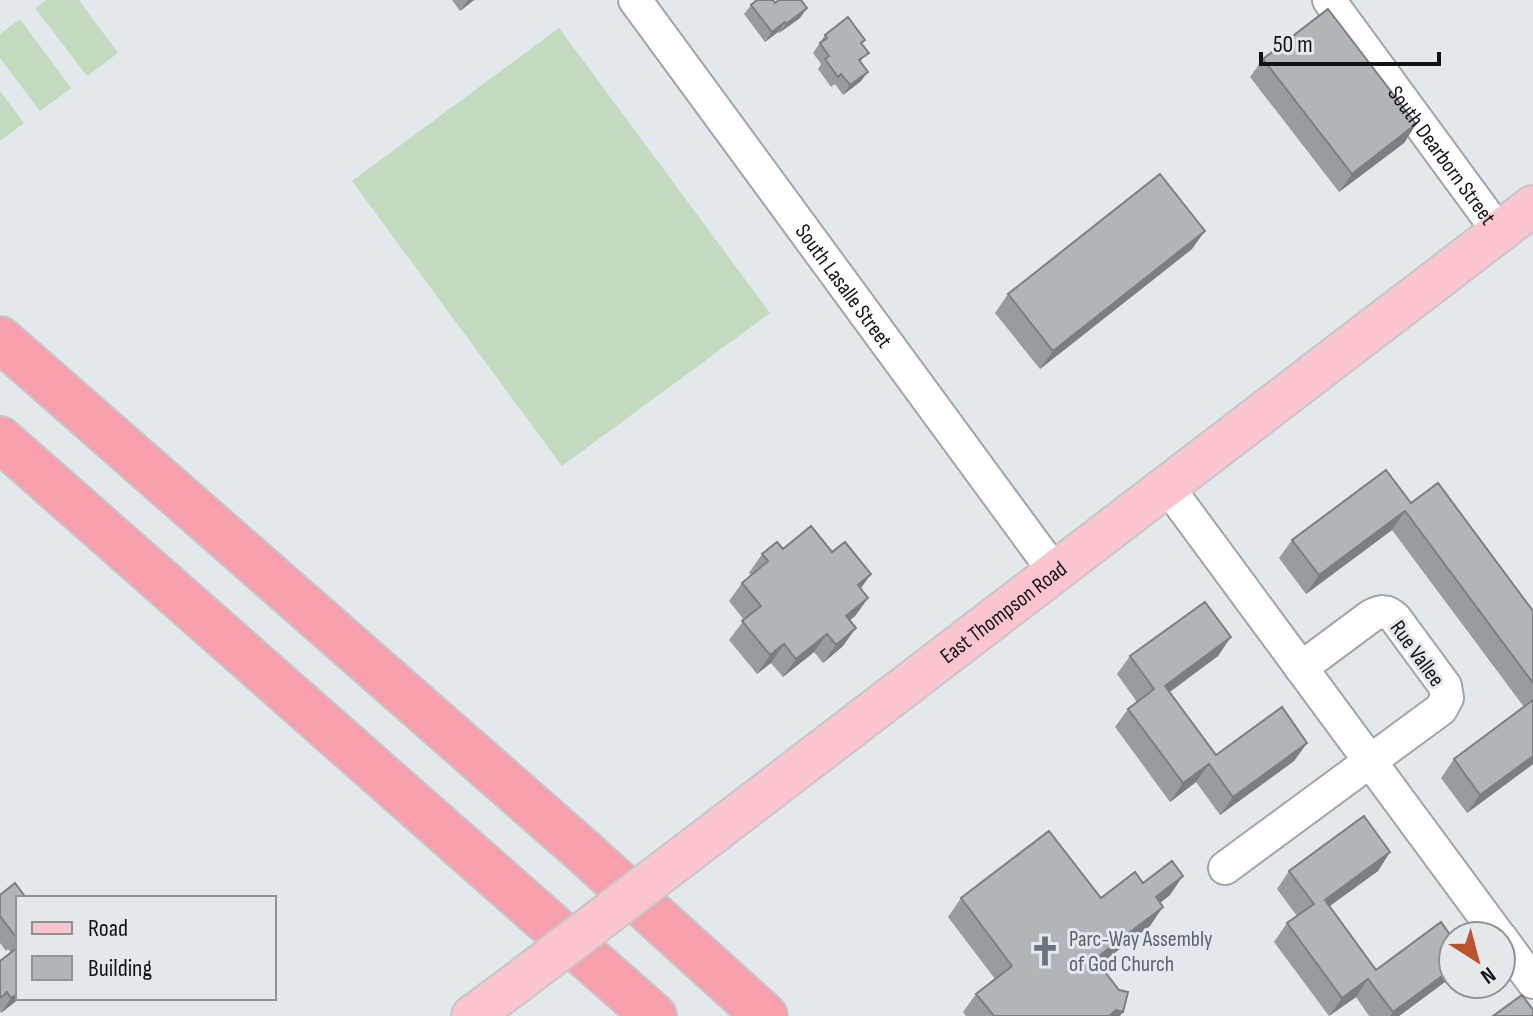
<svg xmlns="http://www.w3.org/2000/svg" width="1533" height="1016" viewBox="0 0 1533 1016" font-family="'Sofia Sans Condensed',sans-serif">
<rect width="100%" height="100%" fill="#e3e8ed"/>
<path fill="#c2dabe" d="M46 0H79L118 53 87 76 35 8Z
M20 19 71 88 40 111 0 58V34Z
M559 28 770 313 562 466 352 181Z
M0 91 24 123 0 141Z"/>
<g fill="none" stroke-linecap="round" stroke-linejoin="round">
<g stroke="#a1a5aa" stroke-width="36">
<g id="minor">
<path id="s1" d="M635 0 1054 571"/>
<path id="s2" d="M1329 0 1499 232"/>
<path d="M1167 486 1499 936"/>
<path d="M1225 868 1441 709 1447 698 1445 686 1395 618C1387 610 1381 611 1371 616L1301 668"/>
<path d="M1501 938 1533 982"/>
</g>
</g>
<g stroke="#c6c6c7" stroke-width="44">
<g id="major">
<path id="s3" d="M690 851 1533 206"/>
<path d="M472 1016 510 988"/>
</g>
</g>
<g stroke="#c6c6c7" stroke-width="48">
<path id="highway" d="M0 339 582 850 765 1016
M0 439 654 1016"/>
</g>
<use href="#minor" stroke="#fff" stroke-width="32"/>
<use href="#major" stroke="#fac5ce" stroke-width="40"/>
<use href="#highway" stroke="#f79fad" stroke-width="44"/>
<g stroke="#c6c6c7" stroke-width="44" stroke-linecap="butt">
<path id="major-bridge" d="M510 988 690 851"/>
</g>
<use href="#major-bridge" stroke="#fac5ce" stroke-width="40"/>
</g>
<path fill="#979ca0" d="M452 0H474L460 11Z
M775 3 800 18 779 33 778 32 765 42 744 14 751 5Z
M825 35 865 40 862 44 861 81 843 95 835 84 831 87 818 69 821 64 813 53Z
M1263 59 1416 124 1404 143 1339 192 1250 77Z
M1192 249 1040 369 995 313 1008 294Z
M1411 503 1533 611V764L1467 813 1441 778 1454 759 1524 707 1392 530 1306 594 1279 558 1292 540Z
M783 549 832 552 871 574 861 588 868 598 855 616 850 620 843 646 823 663 814 652 783 677 771 663 757 674 729 640 744 620 729 601 742 583 751 575 749 573 762 554Z
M1130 656H1218L1170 692 1216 755 1307 743 1294 761 1220 815 1196 782 1170 802 1115 727 1128 709 1137 702 1117 674Z
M1390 852 1378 871 1329 906 1376 970 1453 976 1399 1016H1369L1356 997 1329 1016 1274 942 1287 923 1297 916 1277 889 1289 871Z
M1143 883 1170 895 1160 903 1150 926 1100 964 1120 1016H966L963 1012 976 994 995 979 948 917 961 898H1101Z
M0 895 18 898V998H20L1 1013 0 1011V961L11 953 8 949 6 951 0 943Z"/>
<path fill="#7b7f82" d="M468 0H474L460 11Z
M807 8 800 18 779 33 786 24Z
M785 22 778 32 765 42 772 32Z
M868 72 861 81 843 95 850 85Z
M1416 124 1404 143 1339 192 1352 174Z
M1205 231 1192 249 1040 369 1053 351Z
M1405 511 1392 530 1306 594 1319 575Z
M871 574 858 592V585Z
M868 598 855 616 833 634 846 616Z
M856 628 843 646 823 663 836 645Z
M827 634 814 652 783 677 796 659Z
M1231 637 1218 656 1153 704 1165 686Z
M784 644 771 663 757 674 770 655Z
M1307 743 1294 761 1220 815 1233 797Z
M1533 756V764L1467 813 1480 795Z
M1209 764 1196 782 1170 802 1183 783Z
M1390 852 1378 871 1312 919 1325 900Z
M1183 876 1170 895 1143 916 1156 897Z
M1163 907 1150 926 1083 977 1095 959Z
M1453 968V976L1399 1016H1390L1393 1012Z
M1368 979 1356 997 1329 1016 1342 998Z
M18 993V998H20L1 1013 11 998Z
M1116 1010 1123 1012 1120 1016H1109Z"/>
<path fill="#b0b5ba" stroke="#7b7f82" stroke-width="2" d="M757 0H773L775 3 779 0H801L807 8 786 24 785 22 772 32 751 5Z
M1328 9 1416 124 1352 174 1263 59Z
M848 17 865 40 861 43 869 53 859 60 868 72 850 85 841 74 838 77 825 59 829 56 820 43 827 38 825 35Z
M1160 174 1205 231 1053 351 1008 294Z
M1386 470 1411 503 1438 483 1533 611V683L1405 511 1319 575 1292 540Z
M811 526 832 552 845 542 871 574 858 585 868 598 846 616 856 628 836 645 827 634 796 659 784 644 770 655 742 621 761 606 742 583 768 561 762 554 777 542 783 549Z
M1205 602 1231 637 1165 686 1216 755 1282 707 1307 743 1233 797 1209 764 1183 783 1128 709 1154 689 1130 656Z
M1533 700V756L1480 795 1454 759Z
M1364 816 1390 852 1325 900 1376 970 1441 922 1453 939V968L1393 1012 1368 979 1342 998 1287 923 1314 904 1289 871Z
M1049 831 1101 898 1135 872 1143 883 1172 861 1183 876 1156 897 1163 907 1095 959 1119 990 1128 992 1123 1012 1116 1010 1109 1016H994L976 994 1012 966 961 898Z
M15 883 26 898H18V936L16 937 0 916V895Z
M18 947V993L11 998 7 992 0 998V961Z
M1522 995 1533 1010V1016H1493Z"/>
<defs>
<g id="church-bare" transform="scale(2.4)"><path d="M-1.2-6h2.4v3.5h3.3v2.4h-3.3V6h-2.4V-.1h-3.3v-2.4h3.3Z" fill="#6b7280" stroke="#e3e8ed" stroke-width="2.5" paint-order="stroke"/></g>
</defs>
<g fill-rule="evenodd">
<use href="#church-bare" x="1045" y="951"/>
</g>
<g text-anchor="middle" stroke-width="6" stroke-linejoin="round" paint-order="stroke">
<g font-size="22" fill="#111214" stroke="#e3e8ed">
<text dy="8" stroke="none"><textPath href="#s2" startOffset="192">South Dearborn Street</textPath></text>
<text dy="8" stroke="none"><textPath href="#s1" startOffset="354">South Lasalle Street</textPath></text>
<text dy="8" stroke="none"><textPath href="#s3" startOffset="394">East Thompson Road</textPath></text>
<text transform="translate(1418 653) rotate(54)" y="8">Rue Vallee</text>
</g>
<g font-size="22" fill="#5b616d" stroke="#e3e8ed" text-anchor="start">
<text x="1069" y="946">Parc-Way Assembly<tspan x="1069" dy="25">of God Church</tspan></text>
</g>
</g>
<rect x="16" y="896" width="260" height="104" fill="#e3e8ed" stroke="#8f9296" stroke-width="2"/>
<rect x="32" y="922" width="40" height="12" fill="#fac5ce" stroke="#8f9296" stroke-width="2"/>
<text x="88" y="936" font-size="24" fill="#111214">Road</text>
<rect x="32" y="956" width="40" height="24" fill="#b0b5ba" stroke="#8f9296" stroke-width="2"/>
<text x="88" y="976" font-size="24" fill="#111214">Building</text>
<g transform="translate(1477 960) rotate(144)"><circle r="38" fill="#e3e8ed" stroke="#8f9296" stroke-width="2"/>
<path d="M0-6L14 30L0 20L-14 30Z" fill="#bb532c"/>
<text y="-12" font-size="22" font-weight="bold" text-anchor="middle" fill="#111214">N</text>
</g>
<path d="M1261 52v12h178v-12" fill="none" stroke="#111214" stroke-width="4"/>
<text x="1273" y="52" font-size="24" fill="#111214" stroke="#e3e8ed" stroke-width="6" paint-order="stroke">50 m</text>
</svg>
